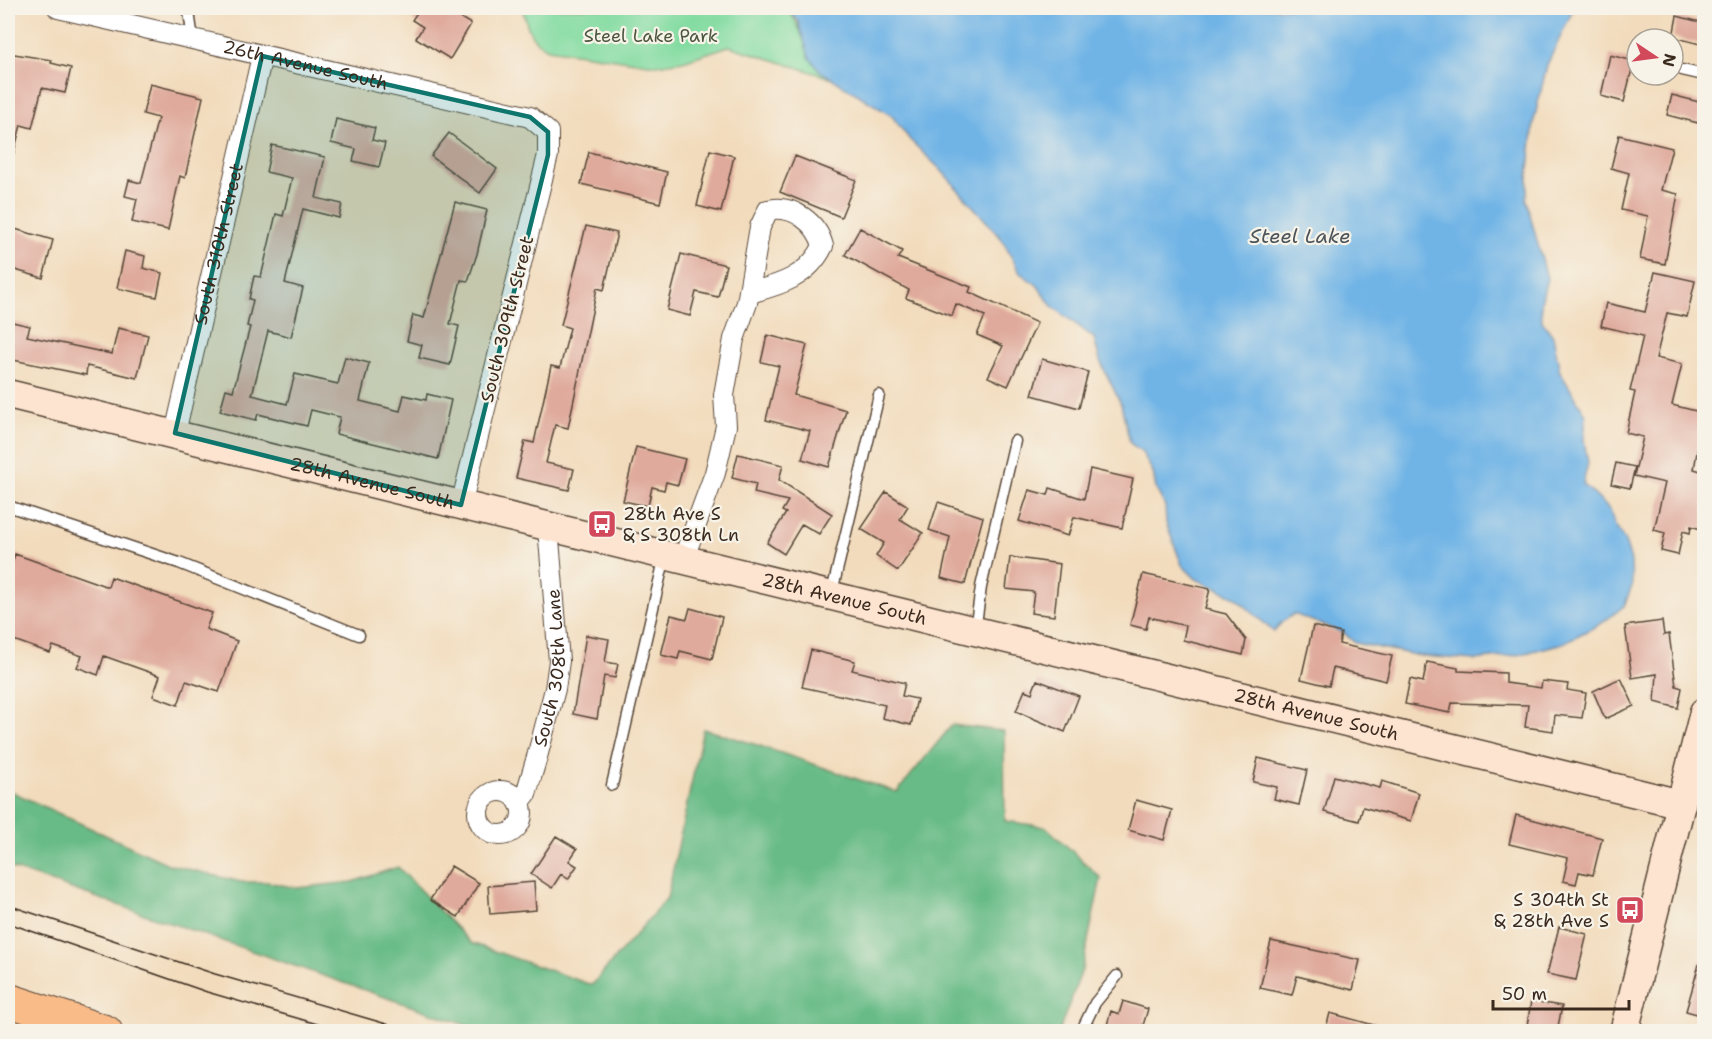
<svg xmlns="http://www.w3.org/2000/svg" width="1712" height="1039" viewBox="0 0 1712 1039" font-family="'Shantell Sans',sans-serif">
<rect width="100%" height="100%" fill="#f7f3e8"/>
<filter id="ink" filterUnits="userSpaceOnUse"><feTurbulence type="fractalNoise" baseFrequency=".0167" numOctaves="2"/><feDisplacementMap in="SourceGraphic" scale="12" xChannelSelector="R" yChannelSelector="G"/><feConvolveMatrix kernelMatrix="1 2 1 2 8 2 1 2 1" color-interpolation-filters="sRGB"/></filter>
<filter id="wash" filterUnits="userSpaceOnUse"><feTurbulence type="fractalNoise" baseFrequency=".008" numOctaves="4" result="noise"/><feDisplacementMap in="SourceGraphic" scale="24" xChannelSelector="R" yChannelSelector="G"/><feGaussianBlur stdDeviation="1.35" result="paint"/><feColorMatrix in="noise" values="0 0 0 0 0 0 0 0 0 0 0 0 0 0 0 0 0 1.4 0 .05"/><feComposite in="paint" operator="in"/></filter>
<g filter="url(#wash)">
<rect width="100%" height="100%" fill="#f2dbbc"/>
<path fill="#81dba0" stroke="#5e825f" stroke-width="1.5" d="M522 8H787C809 35 800 58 834 79L729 46 683 61 656 65 548 49C527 38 529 28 522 8Z"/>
<path fill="#68bb86" stroke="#527252" stroke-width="1.5" d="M952 725 1004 731 1005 821 1046 827 1101 878 1082 970 1059 1031H483L8 867V790L168 864 241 882H267L297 888 352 882 398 867 471 943 592 985 667 898 703 729C769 746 831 772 897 792Z"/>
<path fill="#70b4e6" stroke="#566f82" stroke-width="1.5" d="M787 8H1574L1547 65 1534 120 1526 200 1547 278 1541 303 1542 321 1553 336 1560 372 1586 415 1584 440 1588 463 1583 484 1610 510 1614 524 1625 541 1631 561 1632 586 1624 606 1602 623 1563 643 1518 655 1475 660 1421 656 1355 643 1344 633 1294 614 1282 622 1274 632 1235 597 1196 579 1182 565 1166 523 1165 506 1156 489 1153 472 1141 451 1130 443 1121 404 1100 361 1094 338 1052 306 1037 285 1020 273 1001 238 940 169 910 140 892 116 820 71 809 57 798 21Z"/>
<g id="blocks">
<path fill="#dfaa9c" d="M420 8H444L471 24 450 59 416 38 423 27 412 20Z
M1677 16 1704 23V45L1673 37Z
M8 53 52 60 51 63 71 68 65 93 42 88 32 128 21 125 13 156 8 155Z
M1610 55 1634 61 1624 102 1601 96Z
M150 84 203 97 185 178 180 176 168 230 132 222 137 199 125 196 129 180 141 183 158 118 143 114Z
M1672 95 1703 103 1698 123 1667 115Z
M336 119 375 128 372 140 385 143 379 167 353 161 356 149 331 143Z
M449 133 497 169 480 193 431 156Z
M1619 135 1672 148 1661 190 1678 194 1665 264 1640 259 1648 216 1621 210 1629 173 1611 168Z
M272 145 325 157 316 198 342 204 339 218 303 209 285 283 303 288 291 337 268 331 252 395 287 404 295 374 338 384 345 357 369 363 360 401 400 411 404 395 426 400 427 394 451 400 438 459 336 434 340 417 311 410 307 426 258 414 256 420 220 411 226 389 233 391 250 327 247 326 253 300 249 299 254 276 261 277 276 214 283 216 292 178 266 172Z
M710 150 734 156 721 212 697 206Z
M589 152 667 172 660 203 581 184Z
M795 156 856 180 841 217 780 192Z
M455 202 487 210 477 254 468 281 461 280 450 324 459 326 450 365 419 358 422 345 407 341 413 315 424 318Z
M586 226 617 233 604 290 597 288 568 428 555 425 546 463 574 469 569 490 516 478 525 441 534 443 551 366 560 368 570 328 561 325Z
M8 227 53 240 43 278 8 268Z
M860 228 902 251 898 258 971 287 969 292 1037 323 1008 386 988 377 1003 346 977 335 985 316 956 304 952 316 906 298 909 290 845 255Z
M125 251 145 256 143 268 162 273 157 297 117 288Z
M681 254 726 265 718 297 696 292 690 316 667 310Z
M1655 272 1695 281 1687 317 1667 313 1656 358 1682 364 1672 405 1704 413 1694 469 1704 472V530L1691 526 1690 533 1683 531 1678 555 1661 551 1665 533 1654 530 1665 483 1634 476 1643 437 1626 433 1635 392 1630 391 1643 336 1601 326 1606 303 1645 312Z
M8 321 30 326 27 336 112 354 118 328 148 335 137 378 87 366 86 375 8 359Z
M767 335 807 345 794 395 846 410 829 467 802 459 810 431 766 420 779 366 761 362Z
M1042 359 1088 372 1079 408 1032 395Z
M636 447 685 459 678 485 666 482 664 490 652 487 648 506 623 501Z
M738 454 783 465 779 480 832 514 819 534 802 524 784 554 767 543 786 513 782 511 788 501 754 493 756 484 732 478Z
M1616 463 1635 467 1630 488 1611 484Z
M1090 469 1133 479 1122 528 1074 517 1068 536 1019 521 1029 490 1048 495 1050 488 1084 499Z
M886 492 908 506 900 519 923 533 898 571 876 556 884 543 861 529Z
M938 502 983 517 965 584 941 578 950 537 929 530Z
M15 554 108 587 111 577 212 613 206 629 237 641 219 692 186 681 178 705 153 696 160 676 104 656 98 675 77 667 82 656 53 646 50 653 8 638V575Z
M1010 557 1060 564 1054 616 1031 613 1034 592 1006 589Z
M1143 574 1210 589 1205 609 1226 614 1246 640 1243 655 1183 640 1186 626 1149 617 1146 629 1130 625Z
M690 608 722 617 712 659 680 651 678 659 661 655 671 615 687 619Z
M1662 621 1664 635 1669 634 1676 686 1682 688 1678 708 1655 702 1657 674 1632 678 1625 626Z
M1313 626 1341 633 1339 644 1392 656 1386 681 1333 668 1329 686 1301 679Z
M586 635 609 639 605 662 618 664 615 678 604 676 597 719 573 714Z
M811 650 855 661 852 670 905 683 902 696 917 699 911 725 882 718 885 705 802 687Z
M1427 662 1458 668V671L1506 673V683L1541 688 1542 681 1568 684 1567 690 1586 693 1582 718 1555 715 1553 731 1525 727 1528 705 1452 703 1450 713 1405 704 1410 679 1423 682Z
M1621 678 1634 706 1605 719 1593 691Z
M1037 680 1079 696 1065 732 1016 711 1025 690 1032 693Z
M1258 758 1307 770 1299 805 1274 799 1277 787 1253 782Z
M1334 776 1380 788 1382 781 1419 793 1411 821 1363 807 1359 821 1324 812Z
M1136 800 1172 810 1164 840 1128 830Z
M1516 815 1602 838 1593 875 1579 872 1576 884 1563 881 1568 858 1509 844Z
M556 836 577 849 569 861 577 866 568 879 561 874 552 888 531 874Z
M451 866 479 883 458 917 430 900Z
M534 882 536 910 490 914 488 886Z
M1559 927 1587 934 1576 980 1547 974Z
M1271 941 1360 960 1353 990 1297 976 1292 995 1260 988Z
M1700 961 1704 962V1016L1686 1011Z
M1123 1001 1148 1009 1141 1032H1105L1111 1011 1119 1014Z
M1531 1001 1562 1006 1557 1032H1526Z
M1330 1013 1381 1027 1380 1032H1325Z"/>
</g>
</g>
<g filter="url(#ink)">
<use href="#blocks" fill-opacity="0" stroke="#564536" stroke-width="1.5"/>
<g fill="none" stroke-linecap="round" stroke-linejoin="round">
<g stroke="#564536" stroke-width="13">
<path id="lane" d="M186 8 189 12 193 39
M1682 70 1704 75
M8 506 179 563 359 635
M831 596 879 395
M975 631 981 587 1015 441
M612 785 665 556
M1081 1032 1095 1003 1117 976"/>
</g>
<g stroke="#564536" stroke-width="22">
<g id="street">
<path id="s1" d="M58 8 530 117 548 132V155L461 505"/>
<path id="s2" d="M175 433 262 56"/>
<path d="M683 560 715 473 726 426 724 395 734 339 747 303 760 227 768 210C793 204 817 223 823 246 808 277 780 285 749 293"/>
<circle cx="500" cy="813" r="22"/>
<path id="s3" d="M519 803 526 794 537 757 555 689 559 661 548 527"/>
</g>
</g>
<g stroke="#564536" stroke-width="31">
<g id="secondary">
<path id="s4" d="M8 394 1681 804"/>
<path d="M1624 1032 1704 712"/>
</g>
</g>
<g stroke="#564536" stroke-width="35">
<path id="highway" d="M8 1000 106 1032"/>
</g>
<use href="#lane" stroke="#fff" stroke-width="10"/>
<use href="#street" stroke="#fff" stroke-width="20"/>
<use href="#secondary" stroke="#fde4d0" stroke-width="28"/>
<use href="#highway" stroke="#f9bc89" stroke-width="33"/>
<path stroke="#3b2a1e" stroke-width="1.5" d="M8 905 215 974 414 1032
M8 923 207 992 345 1032"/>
</g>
</g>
<path fill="#0f766e" fill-opacity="0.2" stroke="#0f766e" stroke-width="4.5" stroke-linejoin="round" d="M262 56 530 117 548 132V155L461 505 175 433Z"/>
<defs>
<g id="bus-square" transform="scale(1.5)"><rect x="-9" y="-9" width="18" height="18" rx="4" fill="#d1495b" stroke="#f7f3e8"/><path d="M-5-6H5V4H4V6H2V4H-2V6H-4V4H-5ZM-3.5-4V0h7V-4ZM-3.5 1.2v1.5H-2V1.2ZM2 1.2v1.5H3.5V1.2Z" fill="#fff"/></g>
</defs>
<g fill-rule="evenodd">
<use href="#bus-square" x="602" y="524"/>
<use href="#bus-square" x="1630" y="910"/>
</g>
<g text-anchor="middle" stroke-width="4.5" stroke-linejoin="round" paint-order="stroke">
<g font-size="18" fill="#4c563e" stroke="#f7f3e8">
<text x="651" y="42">Steel Lake Park</text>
</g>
<g font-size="18" fill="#3b2a1e" stroke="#f7f3e8">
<text dy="6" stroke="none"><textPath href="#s1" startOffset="254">26th Avenue South</textPath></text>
<text dy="6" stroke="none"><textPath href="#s2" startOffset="194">South 310th Street</textPath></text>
<text transform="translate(507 319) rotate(-76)" y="6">South 309th Street</text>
<text dy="6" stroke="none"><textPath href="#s4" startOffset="375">28th Avenue South</textPath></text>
<text dy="6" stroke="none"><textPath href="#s4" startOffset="861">28th Avenue South</textPath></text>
<text dy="6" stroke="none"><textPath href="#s3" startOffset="141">South 308th Lane</textPath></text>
<text dy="6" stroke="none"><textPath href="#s4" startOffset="1347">28th Avenue South</textPath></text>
</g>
<g font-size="18" fill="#3b2a1e" stroke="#f7f3e8" text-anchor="start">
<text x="623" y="520">28th Ave S<tspan x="623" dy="21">&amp; S 308th Ln</tspan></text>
<text x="1609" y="906" text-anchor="end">S 304th St<tspan x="1609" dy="21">&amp; 28th Ave S</tspan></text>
</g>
<g font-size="20" font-style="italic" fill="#4b535a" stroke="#f7f3e8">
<text x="1300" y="243">Steel Lake</text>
</g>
</g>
<rect width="1712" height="1039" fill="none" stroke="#f7f3e8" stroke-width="30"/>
<g transform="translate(1655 57) rotate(103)"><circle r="28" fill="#f7f3e8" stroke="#aca397" stroke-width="1.5"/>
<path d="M0-4.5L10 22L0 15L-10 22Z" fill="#d1495b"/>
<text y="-9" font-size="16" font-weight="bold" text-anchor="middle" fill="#3b2a1e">N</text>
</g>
<path d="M1493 1000v9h136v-9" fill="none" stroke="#3b2a1e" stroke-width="3"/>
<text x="1502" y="1000" font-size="18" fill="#3b2a1e" stroke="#f7f3e8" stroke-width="4.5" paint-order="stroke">50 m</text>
</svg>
